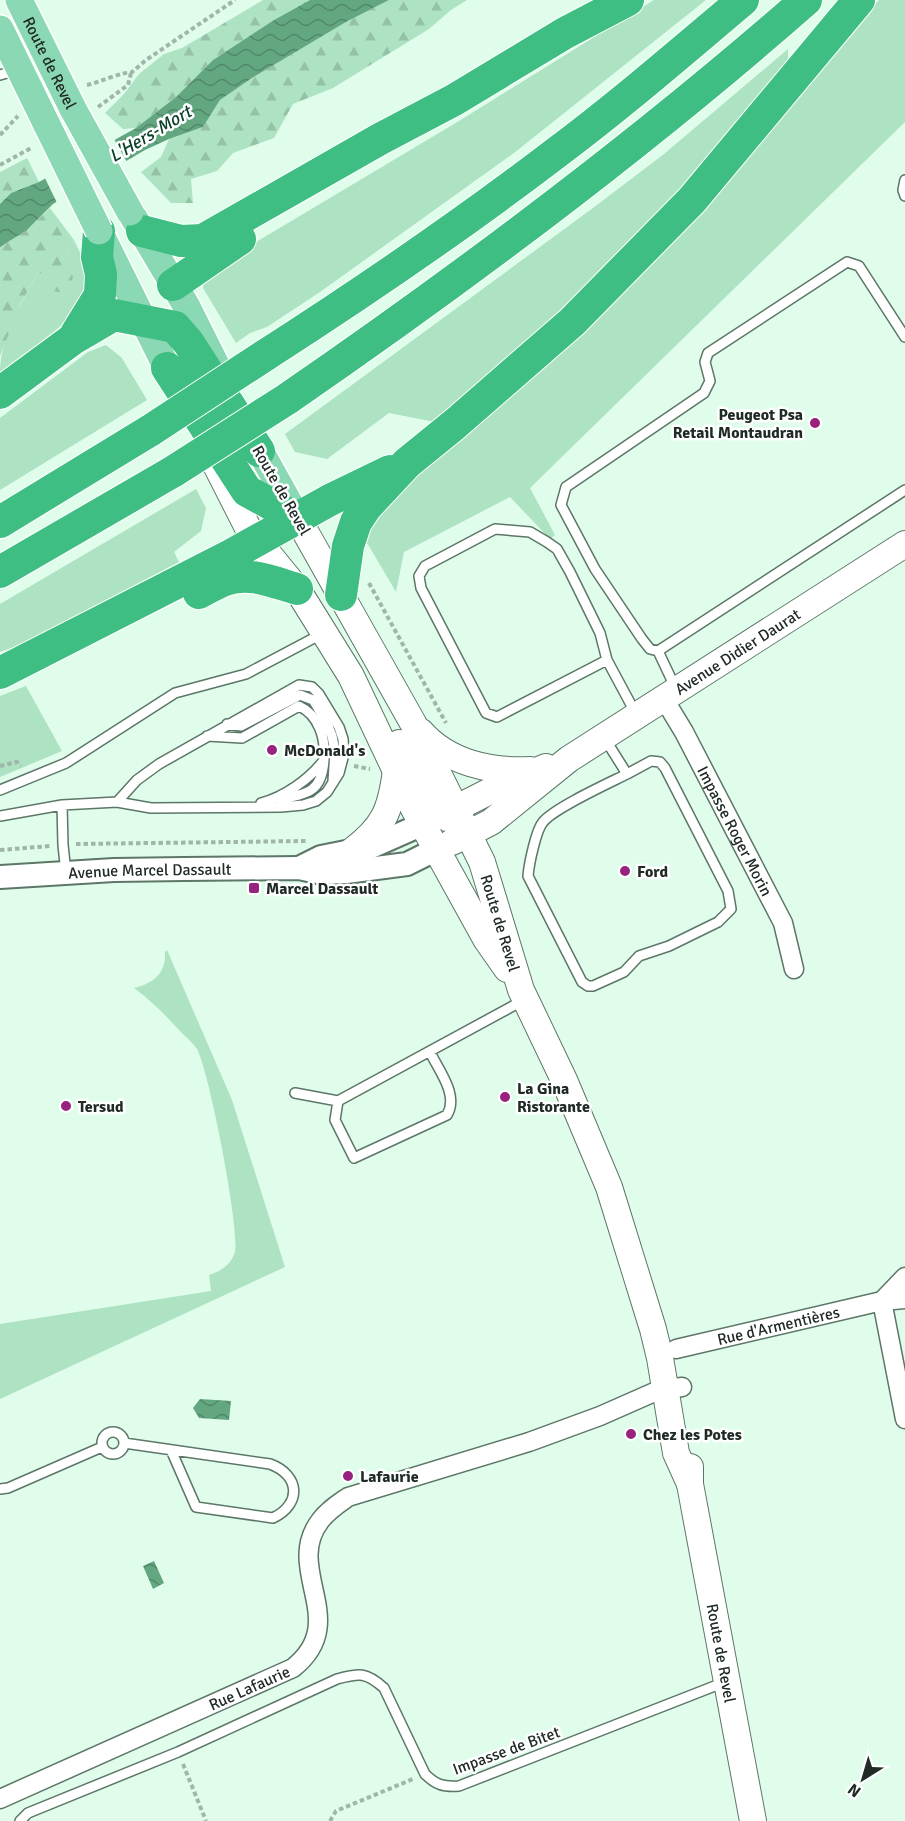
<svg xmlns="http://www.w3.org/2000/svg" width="905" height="1821" viewBox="0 0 905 1821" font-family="Signika,sans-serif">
<defs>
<pattern id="forest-firs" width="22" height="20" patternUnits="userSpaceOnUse" patternTransform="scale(1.5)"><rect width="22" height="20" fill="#ade2c3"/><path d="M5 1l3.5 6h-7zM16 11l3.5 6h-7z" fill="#95c2a7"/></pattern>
<pattern id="water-waves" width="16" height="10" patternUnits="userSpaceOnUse" patternTransform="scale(1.5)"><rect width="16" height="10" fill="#63a781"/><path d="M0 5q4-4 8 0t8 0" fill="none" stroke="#518869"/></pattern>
</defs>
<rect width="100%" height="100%" fill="#e0fdec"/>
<path fill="#ade2c3" d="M654 0H706L514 153 320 292 267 327 250 333 236 343 203 288 206 272 459 121Z
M879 0H905V122L530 488 555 535 550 539 510 497 404 552 396 592 363 536 388 497 515 393 585 329Z
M788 49V69L624 253 533 338 435 422 389 413 327 459 295 452 285 434 593 208 664 154Z
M74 240C81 254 90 273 87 289 83 317 22 356 0 373 0 339 21 304 37 274 62 270 63 261 74 240Z
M106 345 122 358 147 400 0 490V418L88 352Z
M196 489 206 508 201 531 174 552 179 562 20 645 0 652V604Z
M26 686 62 751 0 777V696Z
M167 950 232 1100 285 1267 0 1399V1324L211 1291 209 1275C221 1271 231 1265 235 1252 240 1229 209 1071 197 1049 193 1043 186 1037 181 1032 166 1016 152 1001 134 988 154 983 166 973 165 952Z"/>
<path fill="url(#forest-firs)" d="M263 0H310L274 20 213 60 176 97 136 128 123 129 105 113 124 94 139 74 164 54 182 48Z
M389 0H467L451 10 429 29 333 88 293 104 274 138 233 153 217 171 191 179 193 203H171L141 172 161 157 169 139 203 127 220 100 252 78 346 22Z
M27 158 39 182 11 193 0 204V172Z
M50 208 74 240 61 265 73 276 69 294 53 291 51 272 37 274 21 303 0 356V247L27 230Z"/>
<path fill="url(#water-waves)" d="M310 0H389L346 22 252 78 220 100 203 127 169 139 145 150 53 204 27 230 0 247V204L11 193 39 182 136 128 176 97 213 60 274 20Z
M200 1399 231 1401 229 1420 199 1418 193 1408Z
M154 1561 164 1583 153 1589 143 1566Z"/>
<path fill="#e0fdec" d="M113 137 128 164 58 205 44 176Z"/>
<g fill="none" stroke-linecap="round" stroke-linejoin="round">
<g stroke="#5c7667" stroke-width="12">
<path id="service" d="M0 75 18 70
M905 180 903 190 905 196
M658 651 650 649 642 639 595 569 561 505 566 487 704 393 710 381 705 362 708 353 847 262 859 266 905 337
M607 660 497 717 486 713 421 588 419 576 425 566 495 529 530 532 547 542 557 549 570 572 600 633 607 660 636 714
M676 689 658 651 905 490
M227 724 241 726 300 695 313 700 326 721 332 736 335 751 333 781
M207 736 242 738 299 706C319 715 326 739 324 760 310 779 284 797 261 803
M605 739 627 774C609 783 554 808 543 822 536 830 529 864 528 876L582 982 588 986H593L624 972 639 956 669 946 718 922 731 909 728 891 665 768 660 762 651 761 627 774
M0 790 66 763 175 693 246 674 314 638 321 631
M279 799C308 794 322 792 324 760
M62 805 63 845 66 873
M0 816 62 805 117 802 151 808 281 807 303 805 316 801 327 792 339 773 344 754 343 739 339 727 319 694 312 687 299 685 159 764 137 780 117 802
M295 1093 338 1101 524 1000
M338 1101 335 1120 354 1158 447 1115C459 1095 439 1071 430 1052
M102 1443a11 11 0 1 1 22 0a11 11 0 1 1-22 0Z
M124 1443 270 1464C300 1475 302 1504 273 1518L196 1507 171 1450
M0 1489 8 1488 102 1447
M20 1821 28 1813 178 1752 337 1679C360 1673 366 1672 384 1688L425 1774C436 1785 443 1787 459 1786L725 1682"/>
</g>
<g stroke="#5c7667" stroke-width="21">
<g id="minor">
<path id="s1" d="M664 699 684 732 783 923 794 969"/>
<path d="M882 1301 905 1419"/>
<path d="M882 1301 905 1277"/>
<path id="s2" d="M676 1349 882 1301 905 1299"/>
<path id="s3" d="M0 1799 293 1668C352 1621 283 1570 320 1521 327 1511 338 1504 348 1497L529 1442 600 1416 659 1390 682 1387"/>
</g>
</g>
<g stroke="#5c7667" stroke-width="26">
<g id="tertiary">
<path d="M299 868 321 857 371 847 423 824"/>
<path id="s4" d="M0 877 114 870 184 869 299 868 322 873 346 872 407 864 437 849"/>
</g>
</g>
<g stroke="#5c7667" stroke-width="28">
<g id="secondary">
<path d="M216 465 249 530 297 589 351 676 413 807 486 939 507 969"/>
<path id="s5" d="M298 519 413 723 482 862 521 990 564 1080 609 1187 653 1329 660 1358 676 1453 690 1484"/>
<path d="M421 732C448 763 491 772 530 770"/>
<path d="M399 743 443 815 447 818"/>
<path d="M443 815 494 789 546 767"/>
<path id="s6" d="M452 842 491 822 569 759 905 544"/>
<path d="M352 851C384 827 391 810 396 770"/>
<path id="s7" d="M690 1467V1484L753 1821"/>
</g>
</g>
<g stroke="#fff" stroke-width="30">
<g id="primary">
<path id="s8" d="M19 0 73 109"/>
<path d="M0 29 47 125"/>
<path d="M134 218 187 307 216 365"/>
<path d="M99 231 167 368"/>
<path d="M249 431 298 519"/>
</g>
</g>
<g stroke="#fff" stroke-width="34">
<path id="motorway" d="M142 231 181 241 203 240 380 139 454 100 565 33 628 0
M173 285 240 239
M76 334 100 295 101 274 97 257 99 231
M264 356C362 293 459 227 552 156 618 107 680 53 743 0
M167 368 247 491 298 519
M0 393 73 339 114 315 175 327 188 342 259 451
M287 399C467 275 642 144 806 0
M0 522 151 430
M0 572 174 471
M199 593C207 589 216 583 225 580 250 571 273 582 297 589
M341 595 348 546 356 522 366 507 407 463 455 424 572 322 692 200 859 0
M0 673 231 555 330 500 390 471"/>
</g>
<path stroke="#9fb6a8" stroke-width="4" stroke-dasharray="4.5 3" stroke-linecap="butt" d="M87 85C98 83 123 71 131 73L146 60 235 0
M98 107 128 85 131 73
M0 135 18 116
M0 165 33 147
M369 583 446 723
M0 766 17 762 21 766
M354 766 370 769
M76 844 306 841
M0 850 50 846
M183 1764 206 1821
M330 1821 336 1811 413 1779"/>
<use href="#service" stroke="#fff" stroke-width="9"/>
<use href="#minor" stroke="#fff" stroke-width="18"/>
<use href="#tertiary" stroke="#fff" stroke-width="22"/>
<use href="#secondary" stroke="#fff" stroke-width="26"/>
<use href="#primary" stroke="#8bd8b4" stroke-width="27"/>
<use href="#motorway" stroke="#3ebe82" stroke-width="32"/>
<g stroke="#fff" stroke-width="30" stroke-linecap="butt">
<path id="primary-bridge" d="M73 109 130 212
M47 125 99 231"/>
</g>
<g stroke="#fff" stroke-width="34" stroke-linecap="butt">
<path id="motorway-bridge" d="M151 430 264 356
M174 471 287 399"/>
</g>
<use href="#primary-bridge" stroke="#8bd8b4" stroke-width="27"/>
<use href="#motorway-bridge" stroke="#3ebe82" stroke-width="32"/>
</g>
<g fill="#98237e" stroke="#fff" stroke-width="2">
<circle cx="815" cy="423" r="6"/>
<circle cx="272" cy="750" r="6"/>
<circle cx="625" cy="871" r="6"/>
<rect x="248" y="882" width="12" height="12" rx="3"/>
<circle cx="505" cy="1097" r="6"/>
<circle cx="66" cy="1106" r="6"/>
<circle cx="631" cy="1434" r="6"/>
<circle cx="348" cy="1476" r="6"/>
</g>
<g text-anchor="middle" stroke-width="5" stroke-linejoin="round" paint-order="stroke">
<g font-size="16" fill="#202b25" stroke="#fff">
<text dy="6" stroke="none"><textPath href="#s8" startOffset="70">Route de Revel</textPath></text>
<text transform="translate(282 490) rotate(60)" y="6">Route de Revel</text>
<text dy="6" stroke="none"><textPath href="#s6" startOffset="344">Avenue Didier Daurat</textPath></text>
<text dy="6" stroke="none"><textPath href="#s1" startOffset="150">Impasse Roger Morin</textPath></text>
<text dy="6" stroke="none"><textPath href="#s4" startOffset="150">Avenue Marcel Dassault</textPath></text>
<text dy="6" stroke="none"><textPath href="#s5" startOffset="453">Route de Revel</textPath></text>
<text dy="6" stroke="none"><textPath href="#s2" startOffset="105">Rue d'Armentières</textPath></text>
<text dy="6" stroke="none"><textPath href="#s7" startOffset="189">Route de Revel</textPath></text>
<text dy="6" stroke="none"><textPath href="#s3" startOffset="273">Rue Lafaurie</textPath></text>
<text transform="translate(506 1750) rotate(-20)" y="6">Impasse de Bitet</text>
</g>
<g font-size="16" font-weight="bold" fill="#202b25" stroke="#fff" text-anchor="start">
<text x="803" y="420" text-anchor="end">Peugeot Psa<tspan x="803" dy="18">Retail Montaudran</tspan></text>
<text x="284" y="756">McDonald's</text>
<text x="637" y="877">Ford</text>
<text x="266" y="894">Marcel Dassault</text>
<text x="517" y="1094">La Gina<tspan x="517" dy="18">Ristorante</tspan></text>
<text x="78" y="1112">Tersud</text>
<text x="643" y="1440">Chez les Potes</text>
<text x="360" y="1482">Lafaurie</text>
</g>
<g font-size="18" font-style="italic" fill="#084128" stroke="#fff">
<text transform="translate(150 134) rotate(-31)" y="6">L'Hers-Mort</text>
</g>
</g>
<g transform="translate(863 1779) rotate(217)" stroke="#ffffff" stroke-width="4.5" paint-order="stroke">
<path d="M0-4.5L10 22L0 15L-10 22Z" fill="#202b25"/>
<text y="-9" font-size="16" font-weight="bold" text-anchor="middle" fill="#202b25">N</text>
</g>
</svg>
